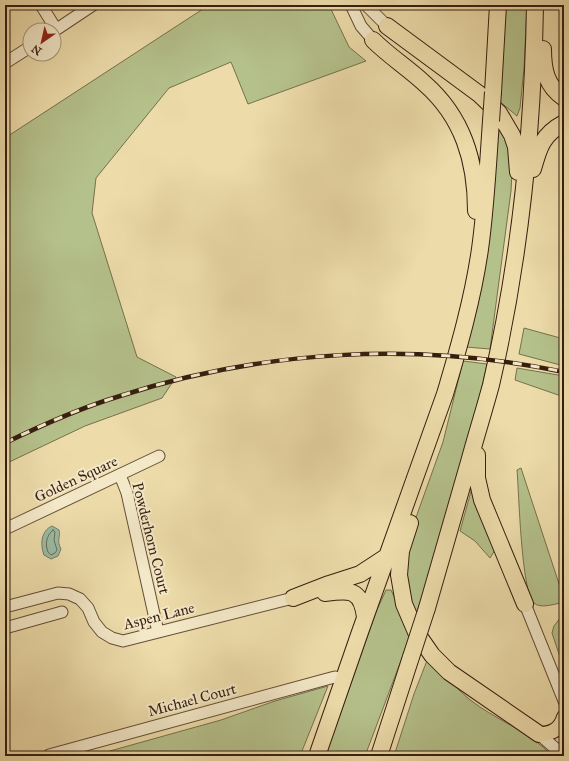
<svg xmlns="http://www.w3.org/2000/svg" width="569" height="761" viewBox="0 0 569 761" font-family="'IM FELL Great Primer',serif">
<rect width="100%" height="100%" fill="#eddcaa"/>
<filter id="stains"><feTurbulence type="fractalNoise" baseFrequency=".005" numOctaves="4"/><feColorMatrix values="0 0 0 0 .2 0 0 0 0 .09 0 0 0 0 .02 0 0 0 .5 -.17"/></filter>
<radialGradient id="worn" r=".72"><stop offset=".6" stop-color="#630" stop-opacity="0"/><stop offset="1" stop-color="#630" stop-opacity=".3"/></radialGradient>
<path fill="#b5c18b" stroke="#76704d" d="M209 5H329L349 47 366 61 248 104 231 62 169 88 96 178 92 213 137 357 176 377 162 398 85 426 5 464V138Z
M505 5H527L524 68 520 108 517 116 498 100Z
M496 122 501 126 513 154 511 191 490 349 466 347Z
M524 328 564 339V366L519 354Z
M463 361 487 364 480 397 434 563 416 614 410 599 406 570 414 523 443 442Z
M517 368 564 376V397L515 380Z
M521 468 563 596 561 603C554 604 540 609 534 603 521 591 519 492 517 470Z
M473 484 495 550 490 558 475 541 460 531Z
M386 590H391L411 634 365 756H344L326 754 376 612Z
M561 617H564V669L552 633 554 626Z
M428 658C442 671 454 687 469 699 495 720 530 731 552 756H394L414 694Z
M328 686 300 756H92L221 720 275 701Z"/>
<path fill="#9abca3" stroke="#727d68" d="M52 526 59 530C61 537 56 540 61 549L58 556 51 559 44 555C40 544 41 531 52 526Z"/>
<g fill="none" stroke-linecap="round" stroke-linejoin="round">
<path stroke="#686d59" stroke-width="1" d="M53 530 55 532 54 540 57 550 55 553 51 555 48 552C45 544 46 536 53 530Z"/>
<g stroke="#644e36" stroke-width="13">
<path id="minor" d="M41 5 56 29
M351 5 361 26 373 40
M366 5 387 26
M54 31 93 5
M5 63 30 47
M120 475 127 493 158 632
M5 529 159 456
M525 604 564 701
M5 607 58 593 69 594 80 599 88 608 94 622 102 632 112 638 123 641 293 598
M5 628 62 612
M539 734 564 756
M49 755 331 678 335 677 343 680"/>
</g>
<g stroke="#361e0f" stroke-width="16">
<path id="major" d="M539 734C551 734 560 730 564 717"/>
</g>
<g stroke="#361e0f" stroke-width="18">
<path id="highway" d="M387 26 479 94 499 113 512 135 516 147 518 172
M373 40C389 56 408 68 424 83 463 117 476 161 476 211
M543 49C543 69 546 86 564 98
M493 92 498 5
M533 169C539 147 543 134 564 123
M477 455V478L482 500 525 604
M410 523 401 551 399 575 404 604 416 632 432 655 449 672 539 734
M325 593C349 590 361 588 365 617
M293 598 329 584 360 574 386 557
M427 608C441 559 455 511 469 462 476 436 484 411 491 385 520 260 533 133 535 5
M317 756 360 632 445 394C459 347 473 298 480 249 486 206 488 163 491 121
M379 756 411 657"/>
</g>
<use href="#minor" stroke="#f3e8c8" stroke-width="11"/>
<use href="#major" stroke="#eddcaa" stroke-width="14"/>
<use href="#highway" stroke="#eddcaa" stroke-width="16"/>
<g stroke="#361e0f" stroke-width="4.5">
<path id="rail" d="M5 443C42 425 80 408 120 396 263 350 416 341 564 372"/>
</g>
<use href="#rail" stroke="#f3e8c8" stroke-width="3" stroke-dasharray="9" stroke-linecap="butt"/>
<g stroke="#361e0f" stroke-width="18" stroke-linecap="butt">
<path id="highway-bridge" d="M491 121 493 92
M411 657 427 608"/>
</g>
<use href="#highway-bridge" stroke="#eddcaa" stroke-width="16"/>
</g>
<g text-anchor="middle" stroke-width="4" stroke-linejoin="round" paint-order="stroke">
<g font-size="15" fill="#361e0f" stroke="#f3e8c8">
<text transform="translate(76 479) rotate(-25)" y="5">Golden Square</text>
<text transform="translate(151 538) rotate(76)" y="5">Powderhorn Court</text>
<text transform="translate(159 616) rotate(-14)" y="5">Aspen Lane</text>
<text transform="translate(192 700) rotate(-15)" y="5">Michael Court</text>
</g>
</g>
<rect width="569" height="761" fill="none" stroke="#eddcaa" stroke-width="20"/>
<rect x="6" y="6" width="557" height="749" fill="none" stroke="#361e0f" stroke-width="2"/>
<rect x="10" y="10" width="549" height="741" fill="none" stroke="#361e0f"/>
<g transform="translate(42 42) rotate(214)"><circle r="19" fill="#f3e8c8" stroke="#a7977e"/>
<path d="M0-3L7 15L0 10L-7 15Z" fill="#8f2418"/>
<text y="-6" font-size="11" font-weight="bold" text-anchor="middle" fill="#361e0f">N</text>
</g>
<rect width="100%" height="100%" filter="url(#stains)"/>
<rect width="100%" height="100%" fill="url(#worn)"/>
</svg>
